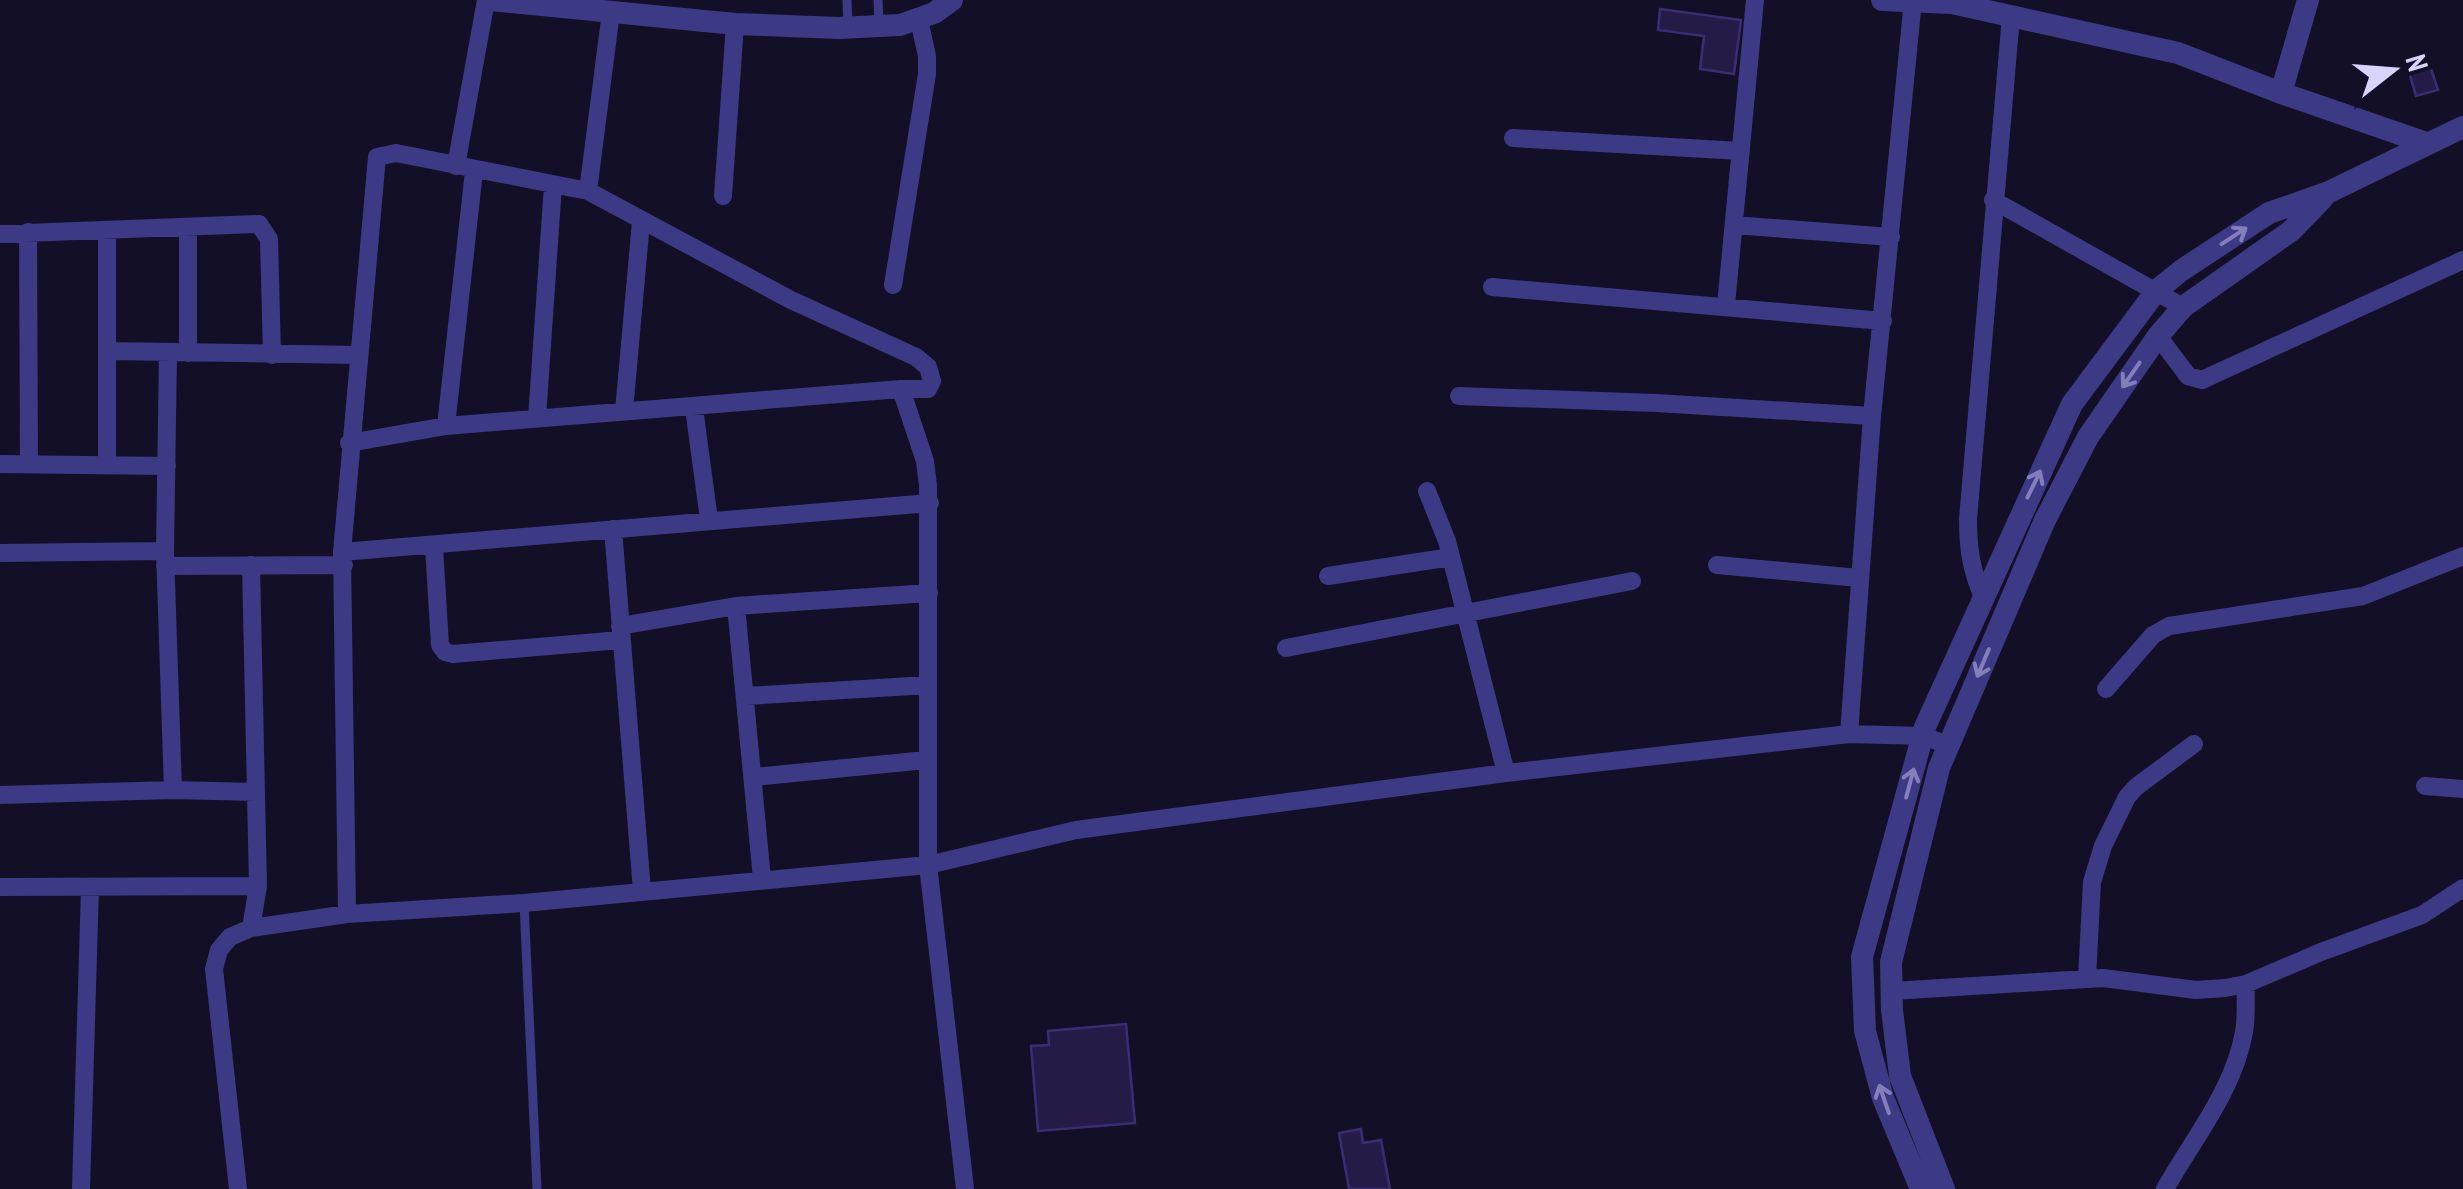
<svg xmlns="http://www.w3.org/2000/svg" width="2463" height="1189" viewBox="0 0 2463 1189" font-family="'PT Sans Narrow',sans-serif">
<rect width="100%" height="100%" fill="#130f26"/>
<path fill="#241b47" stroke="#3b2d73" stroke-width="2.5" d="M1660 9 1741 20 1734 74 1700 69 1704 36 1658 30Z
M2428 59 2438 90 2416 96 2407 65Z
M1126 1024 1135 1123 1038 1131 1031 1046 1049 1045 1048 1031Z
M1361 1129 1363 1143 1381 1140 1390 1189H1349L1339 1133Z"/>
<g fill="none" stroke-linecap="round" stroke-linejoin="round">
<path stroke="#3d3a85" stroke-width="9" d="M847 0 848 26
M878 0 879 22
M524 903 537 1189"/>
<path stroke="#3d3a85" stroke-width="18" d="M1513 138 1741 151
M456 166 486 0
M588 191 611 12
M723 196 735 24
M1993 200 2183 307
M1734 225 1891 237
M188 227V353
M107 230V465
M28 232 29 464
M0 234 259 224 269 239 272 355
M893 285 927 74V56L919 20
M1492 287 1883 321
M1726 305 1755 0
M2158 336 2188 376 2202 380 2463 260
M108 351 358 355
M168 353 165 551 173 790
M901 389 925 461 928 485V865L965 1189
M1459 396 1656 403 1872 416
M694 408 709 520
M624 411 641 222
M537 418 553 185
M446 426 474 171
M0 464 167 466
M1427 491 1447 541 1506 773
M613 529 642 891
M434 547 440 645 445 652 453 654 621 640
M342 552 930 503
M0 553 165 551
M1717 565 1859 578
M165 566 344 565
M1328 576 1451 557
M1983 597C1971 570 1968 548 1968 519L2011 16
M736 606 762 879
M620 626 736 606 929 593
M1286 648 1632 581
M2106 689 2153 635 2169 626 2363 596 2463 556
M746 696 928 685
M1849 734 1872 416 1913 0
M755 777 926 760
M2425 786 2463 789
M0 795 173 790 256 792
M0 887 258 886
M347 914 342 552 377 157 396 153 588 191 791 300 916 357 928 367 932 381 928 389H901L446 426 349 443
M251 928 258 886 251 565
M2087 978 2092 882 2103 846 2127 797 2136 787 2194 744
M1892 991 2103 978 2196 990 2225 988 2246 984 2321 952 2422 915 2463 888
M81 1189 90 888
M238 1189 214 969 219 950 230 937 251 928 347 914 524 903 928 865 1076 830 1506 773 1849 734 1923 736 1948 745
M2165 1189C2193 1139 2234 1090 2244 1032 2247 1017 2245 1000 2246 984"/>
<path stroke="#3d3a85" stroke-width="22" d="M490 0 735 24 839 28 900 25 934 13 952 0
M1882 0 1952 3 2178 53 2281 93 2426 143
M2281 93 2308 0
M1921 1189 1883 1098 1865 1031 1862 957 1925 727 2072 404 2157 290 2182 270 2269 213 2329 192 2463 127
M1944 1189 1900 1076 1892 1010 1891 962 1939 768 2045 520 2088 437 2158 336 2183 307 2291 231 2323 198"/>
</g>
<defs><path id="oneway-shaft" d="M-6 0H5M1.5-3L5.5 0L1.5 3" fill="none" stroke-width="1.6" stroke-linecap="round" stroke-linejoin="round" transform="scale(2.5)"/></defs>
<g stroke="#837fbc">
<use href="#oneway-shaft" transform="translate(2234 236) rotate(-33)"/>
<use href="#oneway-shaft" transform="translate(2131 375) rotate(125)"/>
<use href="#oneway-shaft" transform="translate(2034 484) rotate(-64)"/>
<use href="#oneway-shaft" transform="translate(1983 663) rotate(113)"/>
<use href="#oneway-shaft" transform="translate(1910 783) rotate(-75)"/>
<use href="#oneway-shaft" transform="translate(1884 1099) rotate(-109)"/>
</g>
<g transform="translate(2393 70) rotate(73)" stroke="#130f26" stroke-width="8" paint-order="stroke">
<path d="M0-8L18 38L0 25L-18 38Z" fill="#d9d4ff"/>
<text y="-15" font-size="28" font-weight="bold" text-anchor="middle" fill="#d9d4ff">N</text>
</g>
</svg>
